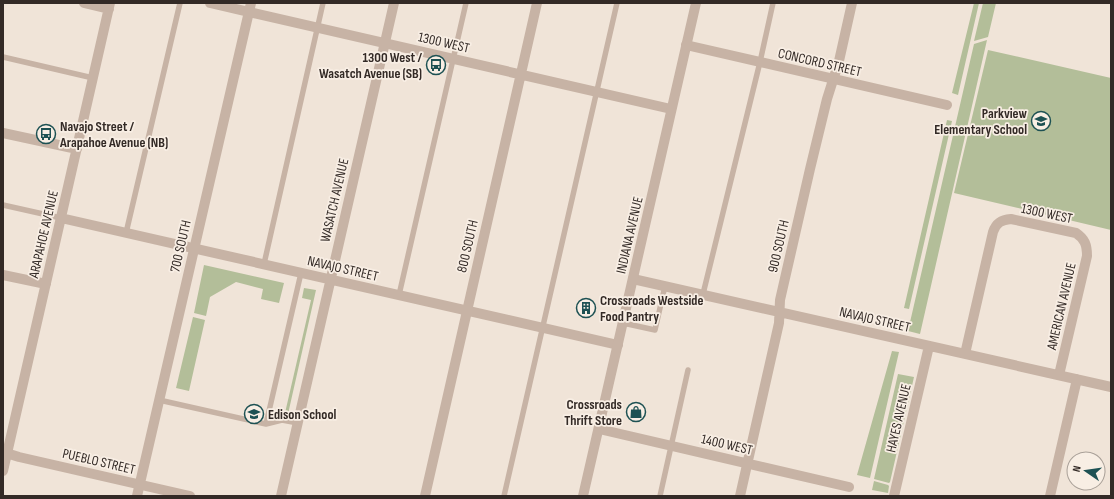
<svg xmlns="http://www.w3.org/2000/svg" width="1114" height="499" viewBox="0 0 1114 499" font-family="'Sofia Sans Condensed',sans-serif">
<rect width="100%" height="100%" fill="#f0e4d8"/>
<path fill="#b3be99" d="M974 3H979L958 95 952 93Z
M983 3H996L988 37 974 41Z
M987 40 920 334 908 331 974 44Z
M988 50 1111 78V230L954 193Z
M947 120 952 121 909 309 904 308Z
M204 265 284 283 279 303 261 299 263 289 236 282 210 297 206 316 194 313Z
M304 288 316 290 288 414 285 413 311 300 302 298Z
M193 317 205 320 189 391 176 388Z
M892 351 899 352 870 478 857 475Z
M898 374 914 377 890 482 889 483 874 479Z
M874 481 888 485 889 486 888 493 872 490Z"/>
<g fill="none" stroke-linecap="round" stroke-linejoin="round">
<path stroke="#c7b3a5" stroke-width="5.5" d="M3 57 93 78
M3 205 61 218
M126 233 180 3
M264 264 323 3
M703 294 760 62 773 3
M399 295 466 3
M623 323 655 330 665 286
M159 400 266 424 282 420 298 423
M266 424 301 273
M504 496 617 3
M660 496 688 370"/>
<path stroke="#c7b3a5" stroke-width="10" d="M84 3 109 9
M210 3 671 109
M686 45 947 105
M3 133 77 149
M61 218 618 345
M3 275 46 284
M633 279 1111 387
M965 354 993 232C996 223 1001 220 1011 219L1076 233C1085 239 1087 245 1087 256L1059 375
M599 429 849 487
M3 452 19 457 190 496
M3 471 110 3
M137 496 251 3
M281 496 394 3
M425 496 537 3
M740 496 779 323 780 300 810 169 827 99 839 61 852 3
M894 496 929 346
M1050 496 1077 379"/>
<path stroke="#c7b3a5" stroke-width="10" d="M583 496 696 3"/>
</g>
<defs>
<g id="bus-ring" transform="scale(1)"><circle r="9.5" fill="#f8eee4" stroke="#1d5153" stroke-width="1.5"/><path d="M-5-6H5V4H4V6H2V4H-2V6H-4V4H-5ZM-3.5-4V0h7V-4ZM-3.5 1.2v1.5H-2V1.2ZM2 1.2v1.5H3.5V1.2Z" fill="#1d5153"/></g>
<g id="school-ring" transform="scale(1)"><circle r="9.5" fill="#f8eee4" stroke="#1d5153" stroke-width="1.5"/><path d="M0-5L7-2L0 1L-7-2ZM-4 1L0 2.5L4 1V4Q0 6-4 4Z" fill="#1d5153"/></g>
<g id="building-ring" transform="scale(1)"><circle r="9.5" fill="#f8eee4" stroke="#1d5153" stroke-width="1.5"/><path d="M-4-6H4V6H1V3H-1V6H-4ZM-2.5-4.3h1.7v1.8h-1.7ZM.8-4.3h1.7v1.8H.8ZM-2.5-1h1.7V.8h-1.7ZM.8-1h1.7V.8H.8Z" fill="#1d5153"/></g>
<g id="shop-ring" transform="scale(1)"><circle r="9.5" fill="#f8eee4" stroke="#1d5153" stroke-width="1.5"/><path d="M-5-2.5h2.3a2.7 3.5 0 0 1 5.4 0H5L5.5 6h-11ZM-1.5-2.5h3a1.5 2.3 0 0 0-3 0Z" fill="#1d5153"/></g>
</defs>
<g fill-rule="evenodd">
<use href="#bus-ring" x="436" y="65"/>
<use href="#school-ring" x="1041" y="121"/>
<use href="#bus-ring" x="46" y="134"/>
<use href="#building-ring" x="586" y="308"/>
<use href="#shop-ring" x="636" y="412"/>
<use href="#school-ring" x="254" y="414"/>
</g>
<g text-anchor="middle" stroke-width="3.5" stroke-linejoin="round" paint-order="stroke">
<g font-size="14" fill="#332a26" stroke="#f8eee4">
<text transform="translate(444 42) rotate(13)" y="5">1300 WEST</text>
<text transform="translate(820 62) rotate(13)" y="5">CONCORD STREET</text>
<text transform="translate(334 200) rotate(-77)" y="5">WASATCH AVENUE</text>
<text transform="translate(1047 213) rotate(12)" y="5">1300 WEST</text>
<text transform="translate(43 234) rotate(-77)" y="5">ARAPAHOE AVENUE</text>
<text transform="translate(629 235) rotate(-77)" y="5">INDIANA AVENUE</text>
<text transform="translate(180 246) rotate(-77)" y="5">700 SOUTH</text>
<text transform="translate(467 246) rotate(-77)" y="5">800 SOUTH</text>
<text transform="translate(778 246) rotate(-77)" y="5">900 SOUTH</text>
<text transform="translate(343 268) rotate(13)" y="5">NAVAJO STREET</text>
<text transform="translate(1061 306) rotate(-77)" y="5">AMERICAN AVENUE</text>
<text transform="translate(875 319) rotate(13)" y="5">NAVAJO STREET</text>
<text transform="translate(898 418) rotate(-77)" y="5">HAYES AVENUE</text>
<text transform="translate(727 444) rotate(13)" y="5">1400 WEST</text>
<text transform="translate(99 461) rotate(13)" y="5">PUEBLO STREET</text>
</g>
<g font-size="14" font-weight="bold" fill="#332a26" stroke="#f8eee4" text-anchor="end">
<text x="422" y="62">1300 West /<tspan x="422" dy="16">Wasatch Avenue (SB)</tspan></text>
<text x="1027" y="118">Parkview<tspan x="1027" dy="16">Elementary School</tspan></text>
<text x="60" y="131" text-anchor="start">Navajo Street /<tspan x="60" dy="16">Arapahoe Avenue (NB)</tspan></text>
<text x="600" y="305" text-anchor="start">Crossroads Westside<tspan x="600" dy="16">Food Pantry</tspan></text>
<text x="622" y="409">Crossroads<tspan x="622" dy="16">Thrift Store</tspan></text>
<text x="268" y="419" text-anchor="start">Edison School</text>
</g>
</g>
<rect width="1114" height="499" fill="none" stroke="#332a26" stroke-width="8"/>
<g transform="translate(1086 471) rotate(283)"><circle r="19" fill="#f8eee4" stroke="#a9a098"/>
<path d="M0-3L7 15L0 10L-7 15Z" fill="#1d5153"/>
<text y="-6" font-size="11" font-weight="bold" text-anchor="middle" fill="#332a26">N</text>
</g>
</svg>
